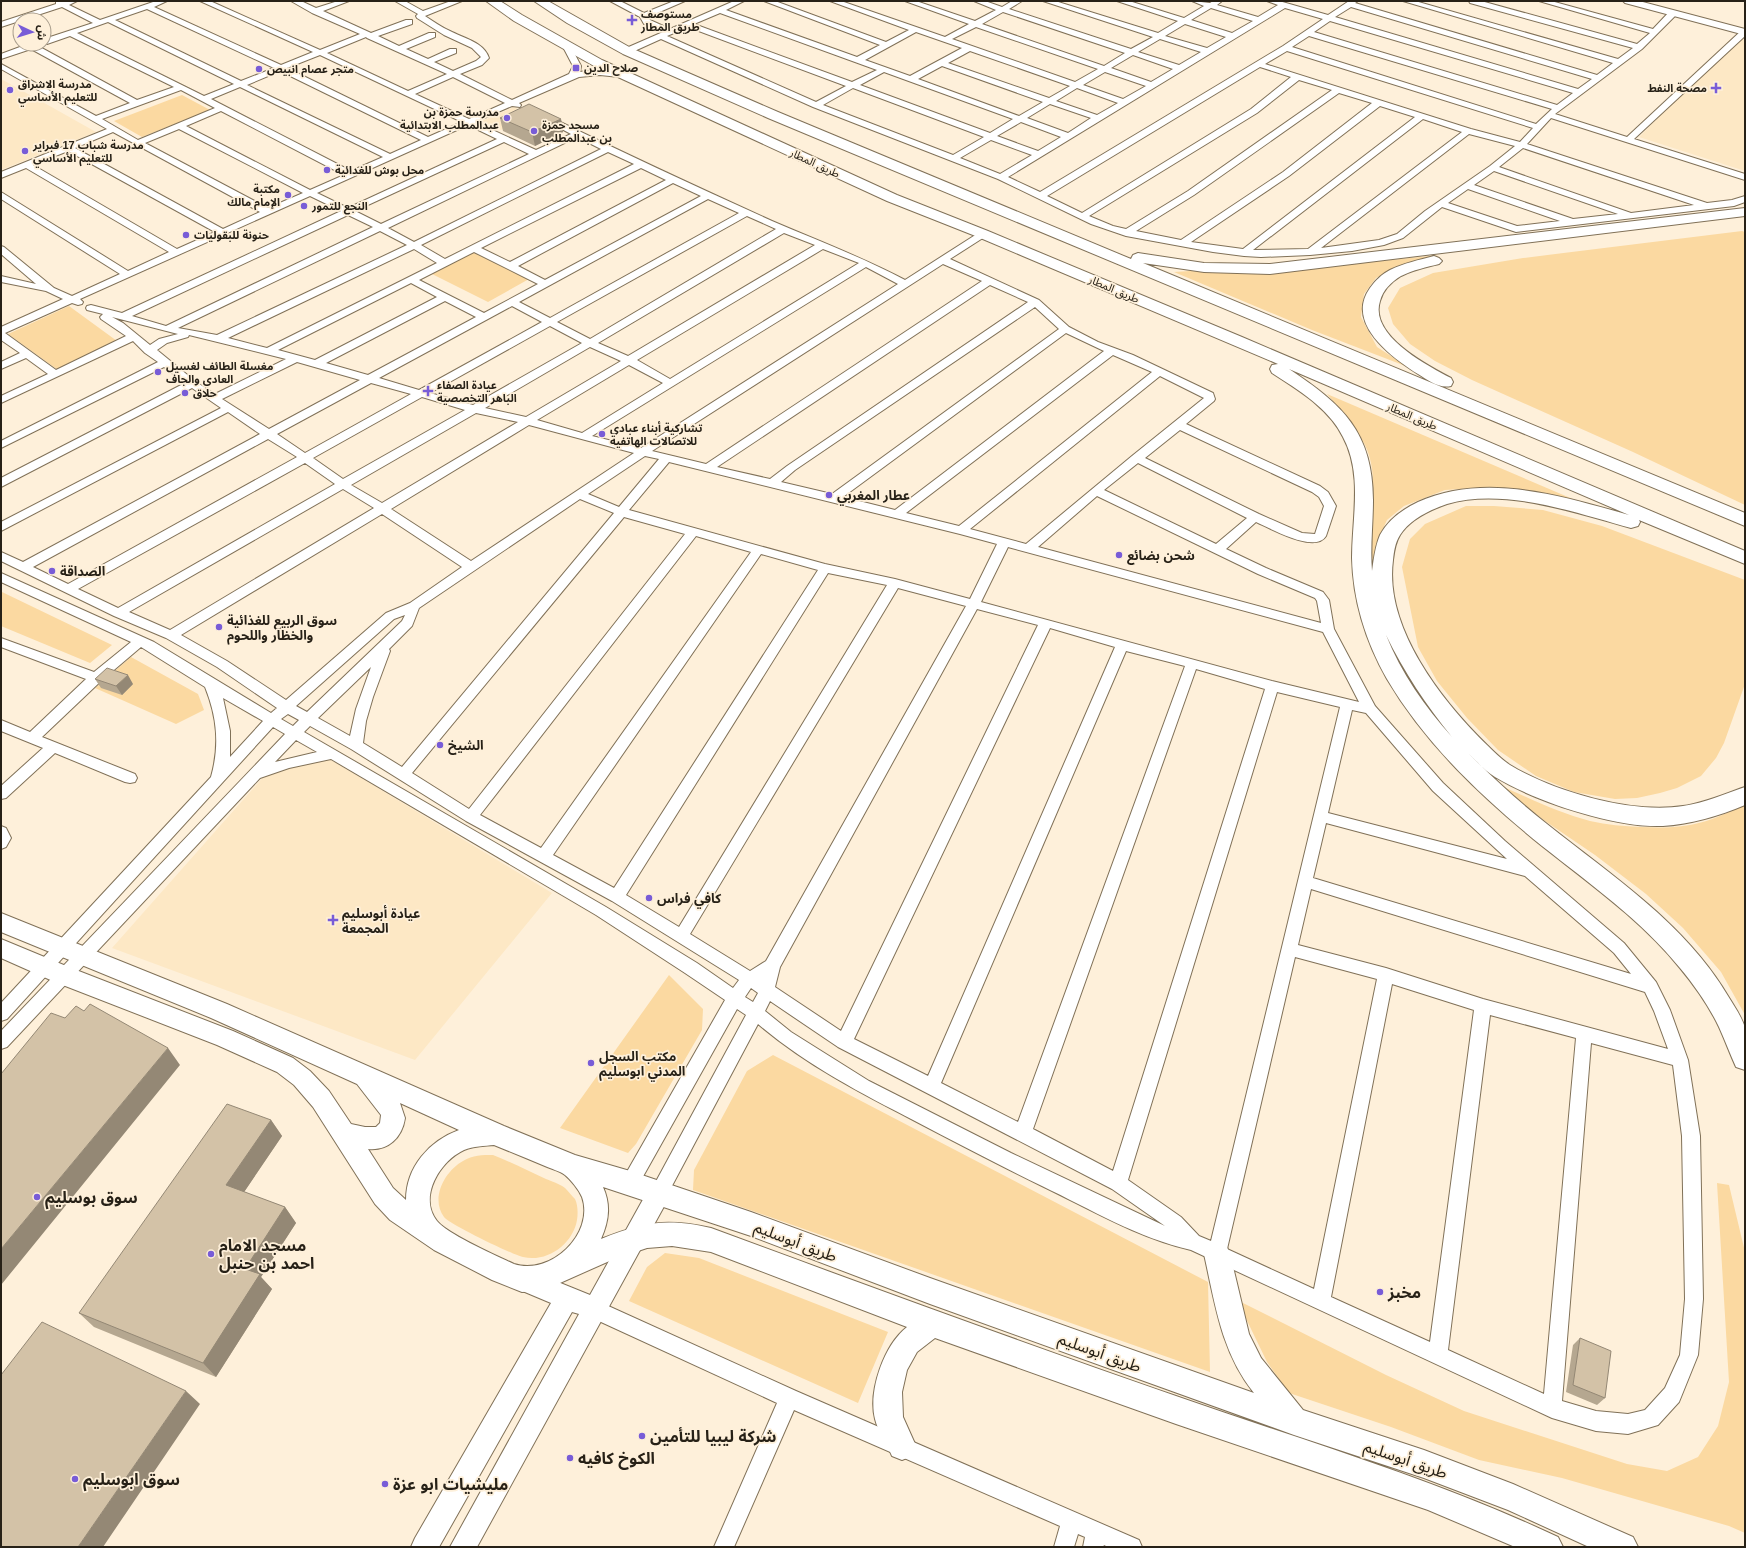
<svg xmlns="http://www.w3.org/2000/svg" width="1746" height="1548" viewBox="0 0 1746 1548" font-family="Helvetica,'Noto Sans Arabic',sans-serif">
<rect width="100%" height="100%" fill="#fef0da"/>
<path fill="#fde8c5" d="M1737 38 1745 40V171L1639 137Z
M1 79 39 100 96 132 1 170Z
M514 107 531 115 501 130 482 121Z
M328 758 552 893 415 1060 112 948 265 775 292 761Z"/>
<path fill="#fbd9a1" d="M182 95 210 110 142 137 114 121Z
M1742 231 1745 232V505L1633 452 1472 380 1435 361 1410 344 1393 324 1388 308 1400 288 1433 273 1523 258Z
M470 251 529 279 488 302 430 273Z
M1439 255 1399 266 1376 278 1364 294 1361 317 1377 347 1408 367 1312 330 1174 272 1190 271 1244 273 1283 271Z
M69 306 117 341 58 370 8 334Z
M1327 394 1582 503 1501 489 1477 488 1445 490 1404 506 1387 520 1376 544 1375 582 1391 643C1369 610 1366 565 1370 526 1373 500 1377 470 1365 445 1355 427 1340 410 1327 394Z
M1466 506H1494L1543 510 1602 526 1745 580V684L1724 743 1716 758 1701 776 1677 788 1660 793 1637 798 1615 799 1574 792 1536 776 1498 750 1467 718 1437 681 1418 647 1402 567 1410 539 1425 524Z
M2 592 112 645 90 663 1 626V593Z
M131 657 198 694 204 710 176 724 95 688Z
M1497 784C1527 797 1558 813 1590 821 1607 825 1624 826 1641 827 1683 829 1708 825 1745 803V1015L1721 972 1683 928 1646 894 1595 855 1545 821Z
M669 975 703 1009 702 1030 636 1144 628 1153 560 1128Z
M773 1055 1208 1282 1210 1372 693 1190 694 1170 747 1071Z
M493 1155C511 1162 528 1171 546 1179 551 1181 560 1184 565 1188 568 1191 572 1196 575 1199 578 1205 578 1214 577 1220 573 1244 547 1263 523 1257 513 1255 449 1224 444 1217 430 1198 445 1171 463 1161 473 1155 482 1155 493 1155Z
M1717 1183 1729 1185 1745 1252V1533L1729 1526 1562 1478 1479 1460 1391 1427 1289 1393 1267 1362 1237 1300 1386 1375 1464 1411 1627 1464 1667 1471 1698 1457 1718 1426 1729 1382Z
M665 1253 699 1258 888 1332 858 1403 629 1301 647 1267Z"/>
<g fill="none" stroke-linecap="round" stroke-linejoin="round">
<g stroke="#807158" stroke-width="2">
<path id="minor" d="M56 1H77L69 5 100 20 156 1H167L154 7 281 65 313 52 200 1H210L320 50 360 34 312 13 291 1H301L316 8 338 1H349L323 11 371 33 406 20H412V24L378 36 399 46 429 33H435V37L406 49 428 59 450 49H456V53L434 62 453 71 476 61 481 57 472 48 444 35 417 18 416 16 418 14 395 1H405L423 11 451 1H462L425 16C433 21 441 27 450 31 463 38 484 42 489 58L482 65 460 74 512 100 569 74 573 66 562 45 566 43 570 45 581 66 580 72C591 70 625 69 633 76L629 78 600 75 579 77 519 103 521 105 520 107 512 106 475 122 536 150 571 134 543 119 544 117H550C624 153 697 187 772 221 816 240 862 257 905 280L980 232H986L988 234 986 236 950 259 1039 300 1069 327 1098 342 1133 355 1213 393 1215 399 1214 401 1186 424 1320 486 1328 492 1336 506 1326 536C1315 554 1270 528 1256 522L1226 549 1266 568 1323 592 1329 600 1334 629 1375 706 1443 783 1505 841 1624 943 1656 982 1670 1010 1688 1060 1700 1136 1703 1299 1698 1355 1679 1402 1658 1425 1628 1434 1596 1431 1552 1418 1191 1250C1138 1238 1090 1209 1042 1186 999 1165 957 1143 915 1121 860 1093 805 1064 758 1024L665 1199 659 1201 653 1199 650 1193 653 1187 746 1015 737 1009 636 1189 630 1191 624 1189 621 1183 624 1177 725 1000 685 973 596 915 331 759 289 768 260 778 7 1047 1 1049V1031L285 734 273 727 7 1019 1 1021V1003L211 777C220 745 217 717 205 687L141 647 101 681 42 737 135 774 137 778 135 782 130 783 125 782 55 753 6 798 1 799V786L43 748 1 731V720L30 732 86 679 1 647V638L94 672 131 642 1 582V573L154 642 271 713 277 708 217 667 166 638 114 616 1 561V552L23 562 260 434 228 412 1 531V522L221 408 192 388 1 487V478L185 383 164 367 1 448V441L158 362 145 353 133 341 1 403V396L48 374 26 358 1 369V362L20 353 1 340V327L63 299 46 291 1 282V276L36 284 1 254V246L4 247 54 288 72 296 120 274 1 199V192L128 271 169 252 26 168 1 178V172L107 129 1 69V64L96 116 130 103 31 49 1 59V54L28 44H41L38 46 137 100 174 87 70 36 47 44H43H44V39L93 23 62 7 1 27V22L56 4ZM147 9 274 68 241 81 115 20ZM108 22 234 84 204 96 77 33ZM366 37 367 38 447 74 408 91 327 53ZM320 55 462 122 428 137 287 68ZM280 71 421 140 390 154 247 85ZM453 77 505 103 469 119 415 94ZM240 87 383 157 351 171 211 99ZM181 90 215 108 138 140 102 119ZM221 111 344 175 310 190 186 126ZM468 125 497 139 348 208 317 193ZM179 129 303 193 268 208 145 143ZM113 132 260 212 223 229 75 148ZM577 137 601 149 414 242 388 228ZM504 142 529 154 381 224 355 211ZM68 151 215 232 177 249 33 165ZM608 152 634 164 445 259 421 245ZM641 168 666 180 510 262 481 248ZM673 183 701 196 545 280 518 266ZM310 196 341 211 122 313 91 305 87 306 86 308 87 310 103 314 100 317 101 319 126 336 56 370 5 333 72 303 78 305 82 304 83 302 80 299ZM708 199 739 213 550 318 519 302ZM348 215 373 227 166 326 132 316ZM747 216 776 229 590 339 557 322ZM380 231 407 245 217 335 178 328ZM784 233 815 245 628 356 598 343ZM414 249 437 263 267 348 228 338ZM823 249 859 263 670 379 637 360ZM474 252 538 284 484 313 419 280ZM943 264 982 281 706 464 652 451ZM866 267 898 284 641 448 592 436ZM411 283 437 297 315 360 278 350ZM990 285 1028 302 787 466 770 479 717 467ZM445 301 476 317 368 375 326 363ZM512 306 542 322 419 390 379 378ZM1035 307 1059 329 832 494 781 482 795 470ZM112 317 178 334 159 339 150 345 123 323ZM550 326 582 343 473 405 430 393ZM1066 333 1104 351 895 510 843 497ZM189 335 286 359 215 394 196 382 157 350 167 343 188 337ZM590 347 621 361 526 417 485 408ZM1113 355 1152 372 959 526 906 513ZM297 362 360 380 269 429 222 399ZM629 365 663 383 582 433 537 420ZM1160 376 1204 398 1132 456 1026 544 970 529ZM371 383 411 394 305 453 277 434ZM422 397 465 410 343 479 313 458ZM476 413 518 422 382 503 351 485ZM529 425 634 453 471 561 391 509ZM1180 430 1312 492 1319 497 1324 506 1315 534 1302 533 1259 514 1145 458ZM268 439 297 457 68 584 33 567ZM645 456 659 459 619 507 588 494ZM669 462 960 534 997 544 970 599 895 579 825 564 629 510ZM305 463 335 484 118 608 78 589ZM1138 463 1247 518 1216 544 1104 490ZM343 489 374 508 170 630 129 612ZM1097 496 1258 574 1315 598 1317 601 1321 623 1038 547ZM580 499 614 513 402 767 363 743 366 721 373 697 390 651 389 649 412 626 419 608ZM382 514 462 567 410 603 386 613 286 700 227 661 181 635ZM624 517 685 534 469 809 412 773ZM696 536 751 552 541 848 480 815ZM1008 547 1323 632 1359 702 1272 681 981 602ZM761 554 818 570 614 888 553 855ZM828 573 887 585 679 927 626 895ZM898 588 966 606 766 961 750 971 690 934ZM977 609 1038 625 841 1031 775 987 780 967ZM405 615 402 621 307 712 296 706 394 619ZM1050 628 1115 647 928 1076 854 1039ZM1126 651 1185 666 1018 1122 941 1083ZM371 667 356 709 350 736 318 718ZM1196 669 1265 689 1113 1171 1033 1129ZM1277 692 1340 707 1211 1241 1199 1236 1181 1217 1128 1180ZM223 698 263 721 230 757V731ZM1352 710 1366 713 1433 791 1507 859 1328 813ZM288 714 299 720 293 726 281 719ZM310 726 351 749 466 821 612 901 739 980 733 988 697 963 606 907 304 732ZM296 740 317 752 275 762ZM1326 823 1525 876 1614 953 1631 974 1313 878ZM1311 889 1645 992 1654 1011 1668 1049 1483 999 1386 968 1298 945ZM1295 957 1377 979 1314 1289 1227 1249ZM1392 984 1474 1010 1430 1342 1331 1297ZM751 988 758 993 753 1002 745 997ZM770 1001 838 1047 1112 1189 1165 1226 1011 1153 869 1081 791 1032 765 1011ZM1490 1015 1576 1038 1544 1394 1448 1350ZM1591 1043 1673 1065 1682 1136 1685 1299 1680 1355 1665 1388 1645 1410 1628 1414 1596 1411 1562 1401Z
M610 1H620L644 13 674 1H685L648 17 650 20 670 29 734 1H744L726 10 857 57 880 45 764 1H775L886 42 909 30 830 1H841L945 37 969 24 905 1H916L975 21 996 10 974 1H985L1002 7 1012 1H1022L1009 9 1131 49 1153 37 1043 1H1055L1158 33 1178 21 1117 1H1129L1184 18 1204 6 1192 1 1210 3 1213 1H1222L1217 5 1258 17 1278 5 1267 1H1279L1328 15 1349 1H1358L1355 3 1597 75 1613 63 1403 1H1415L1618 59 1633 48 1470 3 1469 1H1481L1637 44 1650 33 1539 1H1551L1653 29 1670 11H1673L1677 13 1676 15 1642 49 1555 114 1627 137 1742 30H1745V36L1634 139 1745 174V180L1551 118 1527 144 1707 203 1732 200 1745 196V202L1734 206 1516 232 1442 207 1403 238 1384 245 1352 251 1310 255 1261 257 1244 256 1213 252 1126 236 1091 224 998 179 813 107 661 39 630 53H624V49L663 32 644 24 640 17ZM1351 7 1592 79 1578 89 1335 17ZM1211 8 1253 21 1232 33 1191 20ZM1285 8 1323 19 1283 46 1040 192 1008 177ZM1003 12 1125 53 1104 66 982 24ZM720 13 855 62 877 70 852 82 694 24ZM1330 21 1573 93 1557 105 1314 32ZM1185 24 1226 37 1207 48 1165 36ZM688 27 846 86 816 102 667 36ZM976 27 1098 69 1075 82 952 39ZM916 32 962 48 910 76 865 60ZM1309 36 1552 109 1536 124 1292 47ZM1160 39 1201 52 1179 65 1138 52ZM970 51 1070 86 1049 98 948 63ZM1287 51 1533 128 1520 142 1471 129 1265 64ZM1133 55 1173 69 1151 82 1111 68ZM942 66 1043 102 1019 116 918 79ZM1260 67 1291 77 1251 109 1082 213 1047 196ZM884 72 1013 119 990 133 860 85ZM1105 72 1146 86 1123 99 1083 85ZM1299 80 1332 90 1188 191 1126 229 1113 226 1089 216 1257 113ZM853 88 984 137 953 155 823 105ZM1077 88 1118 103 1097 115 1056 101ZM1339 93 1372 103 1283 172 1181 240 1136 231 1194 195ZM1050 104 1091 118 1068 133 1027 118ZM1380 106 1415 117 1243 249 1191 242 1289 176ZM1423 119 1462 132 1308 249 1253 250ZM1021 122 1061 137 1038 151 997 136ZM1469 134 1515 146 1490 166 1425 211 1397 234 1379 240 1321 248ZM991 140 1032 155 1000 174 960 158ZM1523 148 1694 205 1631 213 1499 167ZM1494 171 1618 214 1573 219 1474 185ZM1468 189 1560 221 1517 226 1448 203Z
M1 826 6 828 11 838 6 847 1 849Z
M595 1300 796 1391 1139 1540 1142 1547H1108L1104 1545 1103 1547H1083L1085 1537 1078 1534 1074 1547H1054L1060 1526 794 1410 734 1547H714L777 1403 588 1316 586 1309 588 1302Z"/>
</g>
<g stroke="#807158" stroke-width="2">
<path id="tertiary" d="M1623 1H1639L1745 29V35L1625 3Z
M659 1182 667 1185 670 1193 667 1201 477 1547H450L579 1314 572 1312 439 1547H411L415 1538 551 1303 513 1287 509 1279 513 1271 521 1267 590 1295 651 1185Z"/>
</g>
<g stroke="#807158" stroke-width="2">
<path id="secondary" d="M1 913 227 1004 504 1126 575 1155 630 1171 751 1212 930 1278 1254 1393C1221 1352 1215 1303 1204 1254L1208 1245 1217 1241 1226 1245 1230 1254 1249 1334 1261 1358 1303 1410 1424 1450 1513 1484 1633 1537 1638 1547H1589L1508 1510 1424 1478 1294 1435 930 1304 751 1236 603 1187C611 1205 609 1221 601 1239 643 1222 667 1218 711 1228 865 1285 1020 1342 1176 1396 1304 1441 1435 1479 1558 1537L1563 1547H1515L1428 1510 1176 1424 935 1338 917 1352 907 1370 902 1392 903 1417 916 1446 912 1456 902 1460 892 1456C887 1444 878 1432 875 1419 868 1391 884 1345 907 1327L711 1252 672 1246 647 1248 614 1259 551 1287 534 1291 522 1292 492 1280 434 1250 390 1220 375 1204 313 1107 294 1085 277 1072 217 1045 55 982 1 958V939L71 968 233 1031 293 1058 310 1071 329 1091 351 1124 365 1127H376L380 1123 381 1115 357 1084 211 1018 1 932ZM400 1103 459 1130C429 1141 406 1167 406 1200L393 1188 368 1149C388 1151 402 1138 405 1118ZM494 1145C511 1152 528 1159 545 1166 551 1169 560 1171 565 1175 571 1180 579 1190 582 1197 595 1234 550 1276 514 1264 497 1256 447 1234 437 1221 418 1197 440 1161 464 1150 473 1146 485 1146 494 1145Z"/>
</g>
<g stroke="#807158" stroke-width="2">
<path id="trunk" d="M486 1H500L522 15 602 60 897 195 988 231 1242 337 1745 551V564L1639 520 1640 522 1638 526 1631 528C1576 513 1504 487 1447 504 1430 510 1410 519 1400 535 1395 543 1394 551 1393 560 1384 628 1442 701 1487 745 1494 752 1502 760 1510 765 1554 792 1632 814 1683 806 1705 803 1724 794 1745 787V805C1719 816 1691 824 1663 826 1615 828 1537 802 1495 777 1485 771 1477 761 1468 753 1493 778 1519 802 1547 824 1612 876 1685 923 1728 996 1734 1006 1742 1017 1745 1028 1746 1039 1745 1058 1745 1070L1736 1067C1730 1054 1725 1040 1719 1027 1709 1006 1695 986 1680 968 1641 920 1590 884 1542 846 1483 798 1426 745 1387 679 1366 642 1353 601 1352 558 1352 518 1363 474 1343 437 1329 408 1298 390 1272 373L1270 369 1272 365 1278 364 978 237 887 201 594 66 514 21ZM1289 369 1629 515C1562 496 1485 472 1418 502 1403 509 1388 520 1380 535 1375 547 1374 558 1372 571 1370 547 1373 524 1373 500 1373 432 1342 404 1289 369ZM1386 635C1404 672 1426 705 1452 737 1425 707 1401 673 1386 635Z
M534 1H548L631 48 778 112 1131 259 1133 255 1138 253 1204 263 1270 264 1745 208V216L1270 274 1204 272 1143 263 1745 513V526L768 118 623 54 567 23Z
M1434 256 1439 258 1442 261 1439 264C1427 267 1413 270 1401 276 1391 282 1383 290 1380 301 1369 335 1426 365 1451 378L1453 382 1451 386C1439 389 1428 380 1418 374 1391 357 1345 323 1370 288 1375 281 1382 274 1390 270 1404 263 1419 260 1434 256Z"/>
</g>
<use href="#minor" fill="#fff" fill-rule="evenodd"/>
<use href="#tertiary" fill="#fff" fill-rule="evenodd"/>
<use href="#secondary" fill="#fff" fill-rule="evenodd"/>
<use href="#trunk" fill="#fff" fill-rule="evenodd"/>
</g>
<path fill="#b5a790" d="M500 118 561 119 563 132 535 146 503 131Z
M95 679 133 684 122 695 101 688Z
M271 1120 282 1136 244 1192 285 1207 296 1223 261 1277 272 1289 216 1377 94 1327 79 1313Z
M1580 1338 1605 1398 1597 1405 1566 1392 1573 1345Z"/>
<path fill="#948875" d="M561 119 563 132 535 146 532 132Z
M128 675 133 684 122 695 116 686Z
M168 1048 180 1065 1 1285V1249Z
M271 1120 282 1136 238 1201 226 1185Z
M285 1207 296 1223 261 1277 272 1289 216 1377 203 1363 245 1269Z
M186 1391 200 1404 103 1547H78Z"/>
<path fill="#d3c2a7" stroke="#948875" d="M529 104 561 119 532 132 500 118Z
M107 668 128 675 116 686 95 679Z
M90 1004 168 1048 1 1249V1074L51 1013 65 1018 76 1006 84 1011Z
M227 1104 271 1120 226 1185 285 1207 245 1269 260 1274 203 1363 79 1313Z
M42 1322 186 1391 78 1547H1V1375Z
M1580 1338 1611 1351 1605 1398 1573 1385Z"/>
<g fill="#785cd7" stroke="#fef0da" stroke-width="1.5">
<path d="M630 14h4v4h4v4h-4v4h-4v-4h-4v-4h4z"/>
<rect x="572" y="64" width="8" height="8" rx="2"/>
<circle cx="259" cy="69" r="4"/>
<path d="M1714 82h4v4h4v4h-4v4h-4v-4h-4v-4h4z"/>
<circle cx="10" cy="90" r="4"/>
<circle cx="507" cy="118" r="4"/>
<circle cx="534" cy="131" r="4"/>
<circle cx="25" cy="151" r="4"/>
<circle cx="327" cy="170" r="4"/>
<circle cx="288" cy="195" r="4"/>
<circle cx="304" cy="206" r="4"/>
<circle cx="186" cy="235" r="4"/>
<circle cx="158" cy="372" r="4"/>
<path d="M426 385h4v4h4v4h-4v4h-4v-4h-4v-4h4z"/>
<circle cx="185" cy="393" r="4"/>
<circle cx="602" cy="434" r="4"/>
<circle cx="829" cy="495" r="4"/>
<circle cx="1119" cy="555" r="4"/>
<circle cx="52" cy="571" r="4"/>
<circle cx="219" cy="627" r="4"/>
<circle cx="440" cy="745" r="4"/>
<circle cx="649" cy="898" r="4"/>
<path d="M331 914h4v4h4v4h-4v4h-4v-4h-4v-4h4z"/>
<circle cx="591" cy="1063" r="4"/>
<circle cx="37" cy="1197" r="4"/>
<circle cx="211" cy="1254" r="4"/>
<circle cx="1380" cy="1292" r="4"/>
<circle cx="642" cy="1436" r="4"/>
<circle cx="570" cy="1458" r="4"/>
<circle cx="75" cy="1479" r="4"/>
<circle cx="385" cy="1484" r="4"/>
</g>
<g text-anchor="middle" stroke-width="3.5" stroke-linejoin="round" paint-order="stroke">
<g font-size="11" font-weight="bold" fill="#272117" stroke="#fef0da" text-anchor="start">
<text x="641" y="18">مستوصف<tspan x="641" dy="13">طريق المطار</tspan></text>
<text x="584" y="72">صلاح الدين</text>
<text x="267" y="73">متجر عصام انبيص</text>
<text x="18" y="88">مدرسة الاشراق<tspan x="18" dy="13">للتعليم الأساسي</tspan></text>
<text x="1707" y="92" text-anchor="end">مصحة النفط</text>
<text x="499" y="116" text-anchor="end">مدرسة حمزة بن<tspan x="499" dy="13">عبدالمطلب الابتدائية</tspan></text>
<text x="542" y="129">مسجد حمزة<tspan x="542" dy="13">بن عبدالمطلب</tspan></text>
<text x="33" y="149">مدرسة شباب 17 فبراير<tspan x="33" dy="13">للتعليم الأساسي</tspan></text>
<text x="335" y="174">محل بوش للغدائية</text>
<text x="280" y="193" text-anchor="end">مكتبة<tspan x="280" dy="13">الإمام مالك</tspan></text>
<text x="312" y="210">النجع للتمور</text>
<text x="194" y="239">حنونة للبقوليات</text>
<text x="166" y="370">مغسلة الطائف لغسيل<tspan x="166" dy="13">العادي والجاف</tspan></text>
<text x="437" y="389">عيادة الصفاء<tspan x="437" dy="13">الباهر التخصصية</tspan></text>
<text x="193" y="397">حلاق</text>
<text x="610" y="432">تشاركية أبناء عبادي<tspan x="610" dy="13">للاتصالات الهاتفية</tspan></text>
</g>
<g font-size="11" fill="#272117" stroke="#fef0da">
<text transform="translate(815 163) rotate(25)" y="4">طريق المطار</text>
<text transform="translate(1114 289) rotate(23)" y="4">طريق المطار</text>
<text transform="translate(1412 416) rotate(23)" y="4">طريق المطار</text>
</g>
<g font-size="13" font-weight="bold" fill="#272117" stroke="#fef0da" text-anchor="start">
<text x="837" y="500">عطار المغربي</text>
<text x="1127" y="560">شحن بضائع</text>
<text x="60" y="576">الصداقة</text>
<text x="227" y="625">سوق الربيع للغذائية<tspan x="227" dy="15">والخظار واللحوم</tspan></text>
<text x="448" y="750">الشيخ</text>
<text x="657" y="903">كافي فراس</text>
<text x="342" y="918">عيادة أبوسليم<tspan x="342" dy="15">المجمعة</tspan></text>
<text x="599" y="1061">مكتب السجل<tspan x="599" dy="15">المدني ابوسليم</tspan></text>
</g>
<g font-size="16" font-weight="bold" fill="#272117" stroke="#fef0da" text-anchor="start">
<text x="45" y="1203">سوق بوسليم</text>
<text x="219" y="1251">مسجد الامام<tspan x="219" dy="18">احمد بن حنبل</tspan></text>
<text x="1388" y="1298">مخبز</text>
<text x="650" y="1442">شركة ليبيا للتأمين</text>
<text x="578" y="1464">الكوخ كافيه</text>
<text x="83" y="1485">سوق ابوسليم</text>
<text x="393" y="1490">مليشيات ابو عزة</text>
</g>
<g font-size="16" fill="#272117" stroke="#fef0da">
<text transform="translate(796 1241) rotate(21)" y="6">طريق أبوسليم</text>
<text transform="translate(1100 1352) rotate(20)" y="6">طريق أبوسليم</text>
<text transform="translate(1406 1459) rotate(19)" y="6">طريق أبوسليم</text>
</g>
</g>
<rect width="1746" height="1548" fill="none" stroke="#272117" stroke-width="4"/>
<g transform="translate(32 32) rotate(94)"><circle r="19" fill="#fef0da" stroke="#a89d8c"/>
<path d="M0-3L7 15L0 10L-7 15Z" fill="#785cd7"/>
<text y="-6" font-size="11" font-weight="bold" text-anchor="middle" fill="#272117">ش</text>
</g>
</svg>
